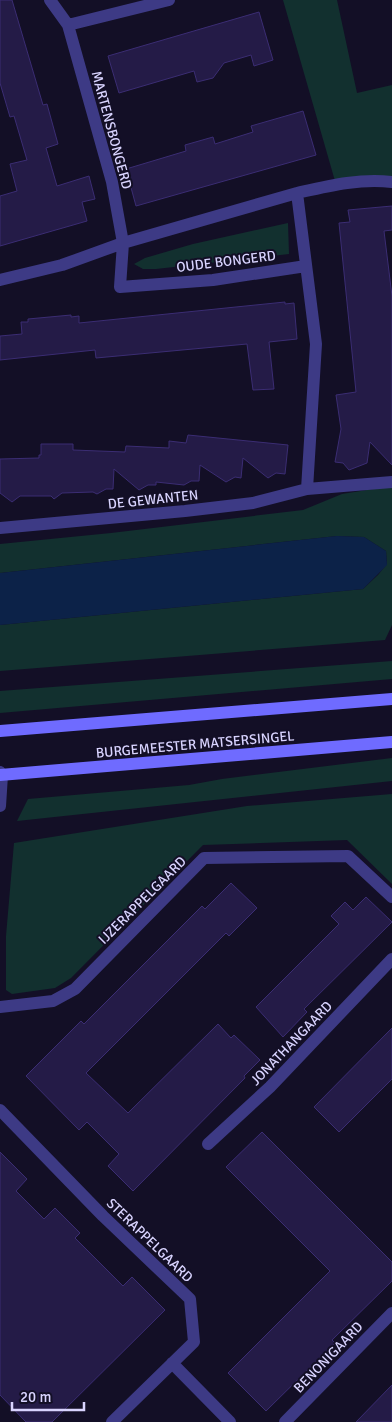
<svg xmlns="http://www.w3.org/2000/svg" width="392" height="1422" viewBox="0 0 392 1422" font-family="Signika,sans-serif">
<rect width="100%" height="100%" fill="#130f26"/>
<path fill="#12302f" d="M283 0H337L357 93 392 85V180L335 181Z
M288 223 289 254 156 269H143L134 264 145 258 193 244Z
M392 486V625L385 640 0 671V625L363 589 378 575 387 564 386 551 364 537 337 536 0 573V544L111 533 303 510 342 494Z
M392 661V679L0 713V691Z
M392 758V781L17 821 28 799 189 785 222 779Z
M392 794V884L347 840 203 845 71 978 55 988 12 994 6 990V936L14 843 247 806Z"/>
<path fill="#0c2248" d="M337 536 364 537 386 551 387 565 363 589 0 625V573Z"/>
<path fill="#241b47" stroke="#3b2d73" d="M0 0H12L43 105 47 104 58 144 46 148 57 186 89 176 95 199 82 202 87 221 0 246V196L17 191 10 164 27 160 14 116 10 117 0 83Z
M259 12 273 60 254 66 251 55 224 63 213 78 197 82 194 71 119 93 108 56Z
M303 111 316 155 136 206 126 169 186 151 185 145 213 137 215 144 253 132 251 126Z
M392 206V230L384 231 392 296V465L370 442 367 463 349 470 343 463 335 462 341 429 336 395 356 392 339 223 350 222 348 210Z
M285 302V304L294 303 297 339 269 342 274 389 253 390 247 344 96 358 95 350 0 360V336L22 334 21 322H28V319L71 315V317L79 316V323Z
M188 435 288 445 285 474 276 473 268 478 243 458 241 478 235 477 226 482 200 465 199 481H191L184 485 156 482V485H148L139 490 114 469 113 489H106L97 494 93 492 62 493 54 499 51 496H20L12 502 0 493V459L39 458V455H41V444H73V450L125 452 126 446 169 448V441L186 443Z
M231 883 257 908 229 936 226 933 86 1073 128 1113 218 1024 231 1038 234 1035 260 1060 244 1076 245 1078 133 1191 108 1166 119 1154 87 1122 79 1130 26 1076 81 1021 84 1024 202 906 205 909Z
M366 897 392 922 304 1009 307 1012 283 1037 256 1007 339 924 331 916 345 902 353 910Z
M392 1028V1079L339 1132 314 1107Z
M262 1132 392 1262V1281L332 1340 335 1343 266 1411 228 1373 330 1271 226 1167Z
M0 1152 27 1179 16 1191 44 1219 55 1208 80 1233 75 1238 123 1286 132 1277 165 1310 52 1422H26L0 1395Z
M392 1385V1422H356Z"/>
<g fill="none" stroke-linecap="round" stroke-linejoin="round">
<path stroke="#3d3a85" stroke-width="12" d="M50 0 68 25 112 182 123 243 120 287 213 280 306 266
M68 25 169 0
M297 193C328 186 360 178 392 182
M0 280 62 265 123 243 297 193 316 344 307 489
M0 528 185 511 253 503 307 489 392 482
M0 772 2 775 0 806
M0 1007 53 1001 75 989 204 858 348 856 392 897
M0 1110 103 1216 190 1299 194 1342 112 1422
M208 1144 270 1087 392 959
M172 1363 230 1422
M285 1422 392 1313"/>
<path stroke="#6f6bff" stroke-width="12" d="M0 731 392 699
M0 775 392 742"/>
</g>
<g text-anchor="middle" stroke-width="4" stroke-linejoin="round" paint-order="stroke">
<g font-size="14" fill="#d9d4ff" stroke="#130f26">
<text transform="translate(112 130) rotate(75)" y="5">MARTENSBONGERD</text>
<text transform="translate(226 261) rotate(-7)" y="5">OUDE BONGERD</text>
<text transform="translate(153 499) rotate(-6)" y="5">DE GEWANTEN</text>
<text transform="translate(195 744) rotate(-5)" y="5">BURGEMEESTER MATSERSINGEL</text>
<text transform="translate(142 900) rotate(-45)" y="5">IJZERAPPELGAARD</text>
<text transform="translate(291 1043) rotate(-46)" y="5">JONATHANGAARD</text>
<text transform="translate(150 1240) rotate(44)" y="5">STERAPPELGAARD</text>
<text transform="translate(328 1357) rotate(-46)" y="5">BENONIGAARD</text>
</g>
</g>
<path d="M12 1402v8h72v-8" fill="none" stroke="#d9d4ff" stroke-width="2.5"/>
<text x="20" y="1402" font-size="15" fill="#d9d4ff" stroke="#130f26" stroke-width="4" paint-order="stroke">20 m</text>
</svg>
